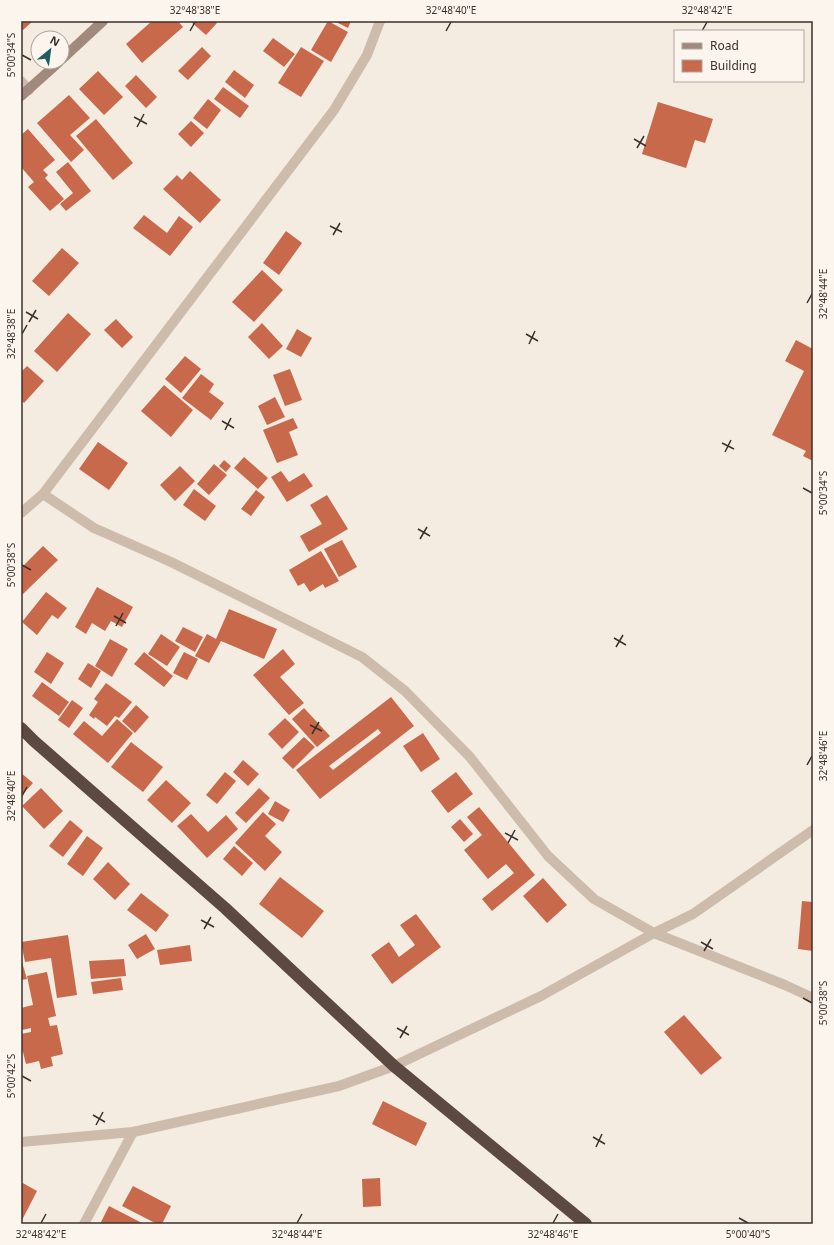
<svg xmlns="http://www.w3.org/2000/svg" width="834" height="1245" viewBox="0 0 834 1245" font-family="'Noto Sans',sans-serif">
<rect width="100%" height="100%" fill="#f4ebe1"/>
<path fill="#c8694b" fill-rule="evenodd" d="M21 21H33L23 30 21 27Z
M152 21H178L183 27 142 63 126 44Z
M190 21H215L217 23 206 35Z
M328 21 348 32 331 62 311 50Z
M334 21H351L348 28Z
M273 38 295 54 284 67 263 51Z
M202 47 211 56 188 80 178 71Z
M301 47 324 61 301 97 278 83Z
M234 70 254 85 245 98 225 82Z
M98 71 123 97 104 115 79 89Z
M136 75 157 97 146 108 125 86Z
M223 87 249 106 240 118 214 99Z
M69 95 90 118 70 135 84 150 71 162 37 123Z
M208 99 221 110 207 129 193 118Z
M658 102 713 119 705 143 695 140 686 168 642 154Z
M96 119 133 163 113 180 76 136Z
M191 121 204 133 191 147 178 134Z
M28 129 55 160 43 170 48 175 45 178 64 199 50 211 28 187 34 182 21 167V135Z
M68 162 91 191 66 211 60 204 73 193 56 172Z
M190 171 221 200 200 223 163 189 177 175 182 180Z
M144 215 167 233 179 216 193 227 170 256 133 228Z
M286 231 302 243 279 275 263 263Z
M62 248 79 263 49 296 32 281Z
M262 270 283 290 254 322 232 302Z
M68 313 91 334 57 372 34 351Z
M116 319 133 337 122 348 104 330Z
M262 323 283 346 269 359 248 337Z
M297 329 312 338 301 357 286 349Z
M796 340 813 349V461L803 456 806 451 772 435 804 371 785 361Z
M185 356 201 369 181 393 165 379Z
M27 366 44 381 24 403 21 400V372Z
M290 369 302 400 285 406 273 375Z
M201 374 214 384 209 392 224 403 211 420 182 398Z
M164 385 193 410 171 437 141 411Z
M275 397 285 417 267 425 258 406Z
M293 418 298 428 289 432 298 455 277 463 263 430Z
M98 442 128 463 109 490 79 469Z
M244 457 268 478 258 489 234 468Z
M224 460 231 466 226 472 219 466Z
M214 464 227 475 209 495 197 484Z
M180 466 195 481 175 501 160 485Z
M281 471 289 482 304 473 313 486 287 502 271 477Z
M194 489 216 506 205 521 183 505Z
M256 490 265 497 251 516 241 509Z
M327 495 348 529 309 552 300 536 322 524 310 505Z
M342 540 357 567 339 577 324 549Z
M43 546 58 560 23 594 21 593V568Z
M321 551 339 581 325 588 323 584 310 592 304 583 298 586 289 570Z
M97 587 133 607 122 627 111 621 105 631 92 623 86 634 75 627Z
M46 592 67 608 58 619 52 615 37 635 22 622Z
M229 609 277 629 264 659 221 641 209 663 195 656 207 634 216 639Z
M183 627 203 637 195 652 175 641Z
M161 634 180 647 167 666 148 654Z
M110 639 128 649 112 677 95 666Z
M283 649 295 664 280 677 304 703 289 715 253 675Z
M47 652 64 663 51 684 34 672Z
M144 652 173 676 164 687 134 664Z
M184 652 198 659 187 680 173 673Z
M88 663 101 671 91 688 78 679Z
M42 682 69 702 59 716 32 696Z
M106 683 132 702 119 718 115 716 107 726 95 717 94 719 89 715 98 702 94 699Z
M391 697 414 726 320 799 296 770ZM378 729 381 733 333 770 329 766Z
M72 700 83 708 69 728 58 720Z
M136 705 149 717 135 733 122 721Z
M304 708 330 736 317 747 292 719Z
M285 718 299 732 282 749 268 734Z
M117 719 133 733 108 763 73 734 84 721 102 736Z
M423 733 440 759 421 772 403 746Z
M304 737 315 747 293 769 282 758Z
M131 742 163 767 143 792 111 767Z
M243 760 259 774 248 786 233 772Z
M225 772 236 781 217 804 206 795Z
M456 772 473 794 448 813 431 791Z
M21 773 33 783 21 796Z
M166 780 191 803 172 823 147 800Z
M41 788 63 811 44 829 22 806Z
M259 788 270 798 246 823 235 813Z
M275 801 290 810 283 822 268 814Z
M479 807 535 875 492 911 482 899 514 873 506 864 488 879 464 850 482 835 467 817Z
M263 812 276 824 265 836 282 852 265 871 235 843Z
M191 814 208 832 226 815 238 829 207 858 177 826Z
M460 819 473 834 464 842 451 827Z
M70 820 83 831 63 857 49 846Z
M87 836 103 848 83 876 67 864Z
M234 846 253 863 242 876 223 859Z
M108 862 130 884 115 900 93 879Z
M280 877 324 911 302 938 259 904Z
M543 878 567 905 547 923 523 896Z
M141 893 169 915 156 932 127 910Z
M802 901 813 902V951L798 949Z
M416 914 441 947 392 984 371 955 389 942 399 957 415 945 400 925Z
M146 934 155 949 137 959 128 945Z
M68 935 77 995 57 998 51 958 25 962 21 942Z
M190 945 192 961 160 965 157 950Z
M21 959 27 979 21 980Z
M124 959 126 976 91 979 89 961Z
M47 972 56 1016 48 1018 50 1026 57 1025 63 1054 51 1057 53 1066 41 1069 39 1061 26 1064 23 1052H21V1034L31 1032V1028L22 1030 21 1024V1008L33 1005 27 976Z
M121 978 123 990 93 994 91 982Z
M684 1015 722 1058 701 1075 664 1032Z
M383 1101 427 1123 416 1146 372 1124Z
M380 1178 381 1206 363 1207 362 1179Z
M21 1182 37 1191 21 1222Z
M133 1186 171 1206 162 1224H157L122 1206Z
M109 1206 144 1224H100Z"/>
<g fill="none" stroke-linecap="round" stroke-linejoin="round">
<path stroke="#cdbbac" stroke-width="10" d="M84 1224 133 1132"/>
<path stroke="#cdbbac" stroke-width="10" d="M21 81 29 90
M43 494 94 528 171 562 362 657 405 691 470 757 548 856 594 899 654 933 785 985 813 998
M21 513 43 494 334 110 367 55 380 21
M21 1142 133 1132 339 1086 394 1066 541 996 654 933 693 914 813 830"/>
<path stroke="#a18a7d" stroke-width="10" d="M62 59 103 21
M21 96 59 62"/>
<path stroke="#5c4a42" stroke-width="12" d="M21 728 34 741 225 908 394 1066 586 1224"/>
</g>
<path fill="none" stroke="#3b302b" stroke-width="1.5" d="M190 31 195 22M446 31 451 22M702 31 707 22M22 55 31 60M134 117 147 124M137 127 144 114M634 139 646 146M637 148 644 136M330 226 342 232M333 235 340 223M807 303 812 294M26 312 38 319M29 322 36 310M22 334 27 325M526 334 538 341M529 344 535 331M222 421 234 428M225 430 231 418M722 443 734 449M725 452 731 440M803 488 812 493M418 529 430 536M420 539 427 527M22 565 31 570M114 616 126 623M116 626 123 613M614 638 626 645M616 647 623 635M310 725 322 731M312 734 319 722M807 765 812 756M22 796 27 787M505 833 518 840M508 843 515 830M201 920 214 927M204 929 211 917M701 942 713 949M704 951 711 939M803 998 812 1003M397 1028 409 1035M400 1038 407 1026M22 1076 31 1081M93 1115 105 1122M96 1125 103 1112M593 1137 605 1144M596 1147 602 1134M739 1218 748 1223M41 1223 46 1214M297 1223 302 1214M553 1223 558 1214"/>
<rect width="834" height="1245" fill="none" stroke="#fbf5ee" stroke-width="44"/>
<rect x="674" y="30" width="130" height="52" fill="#fbf5ee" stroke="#aea6a0"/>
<rect x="682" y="43" width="20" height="6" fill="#a18a7d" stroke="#aea6a0"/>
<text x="710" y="50" font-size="12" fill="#3b302b">Road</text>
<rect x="682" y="60" width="20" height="12" fill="#c8694b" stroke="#aea6a0"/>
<text x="710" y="70" font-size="12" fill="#3b302b">Building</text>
<g transform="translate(50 50) rotate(29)"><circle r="19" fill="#fbf5ee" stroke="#aea6a0"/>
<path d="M0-3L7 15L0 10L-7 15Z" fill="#1f5a5e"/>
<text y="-6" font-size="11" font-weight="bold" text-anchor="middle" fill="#3b302b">N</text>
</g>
<rect x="22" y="22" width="790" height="1201" fill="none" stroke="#3b302b" stroke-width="1.5"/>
<g font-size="10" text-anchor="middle" fill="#3b302b">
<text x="195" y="14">32°48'38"E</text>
<text x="451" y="14">32°48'40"E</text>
<text x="707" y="14">32°48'42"E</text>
<text transform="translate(11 55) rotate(-90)" y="4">5°00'34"S</text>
<text transform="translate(823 294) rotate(-90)" y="4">32°48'44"E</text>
<text transform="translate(11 334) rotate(-90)" y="4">32°48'38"E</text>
<text transform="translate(823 493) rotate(-90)" y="4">5°00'34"S</text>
<text transform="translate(11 565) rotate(-90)" y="4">5°00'38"S</text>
<text transform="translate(823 756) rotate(-90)" y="4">32°48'46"E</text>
<text transform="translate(11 796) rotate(-90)" y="4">32°48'40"E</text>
<text transform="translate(823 1003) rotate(-90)" y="4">5°00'38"S</text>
<text transform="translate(11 1076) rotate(-90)" y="4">5°00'42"S</text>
<text x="41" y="1238">32°48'42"E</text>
<text x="297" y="1238">32°48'44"E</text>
<text x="553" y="1238">32°48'46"E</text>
<text x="748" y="1238">5°00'40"S</text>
</g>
</svg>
